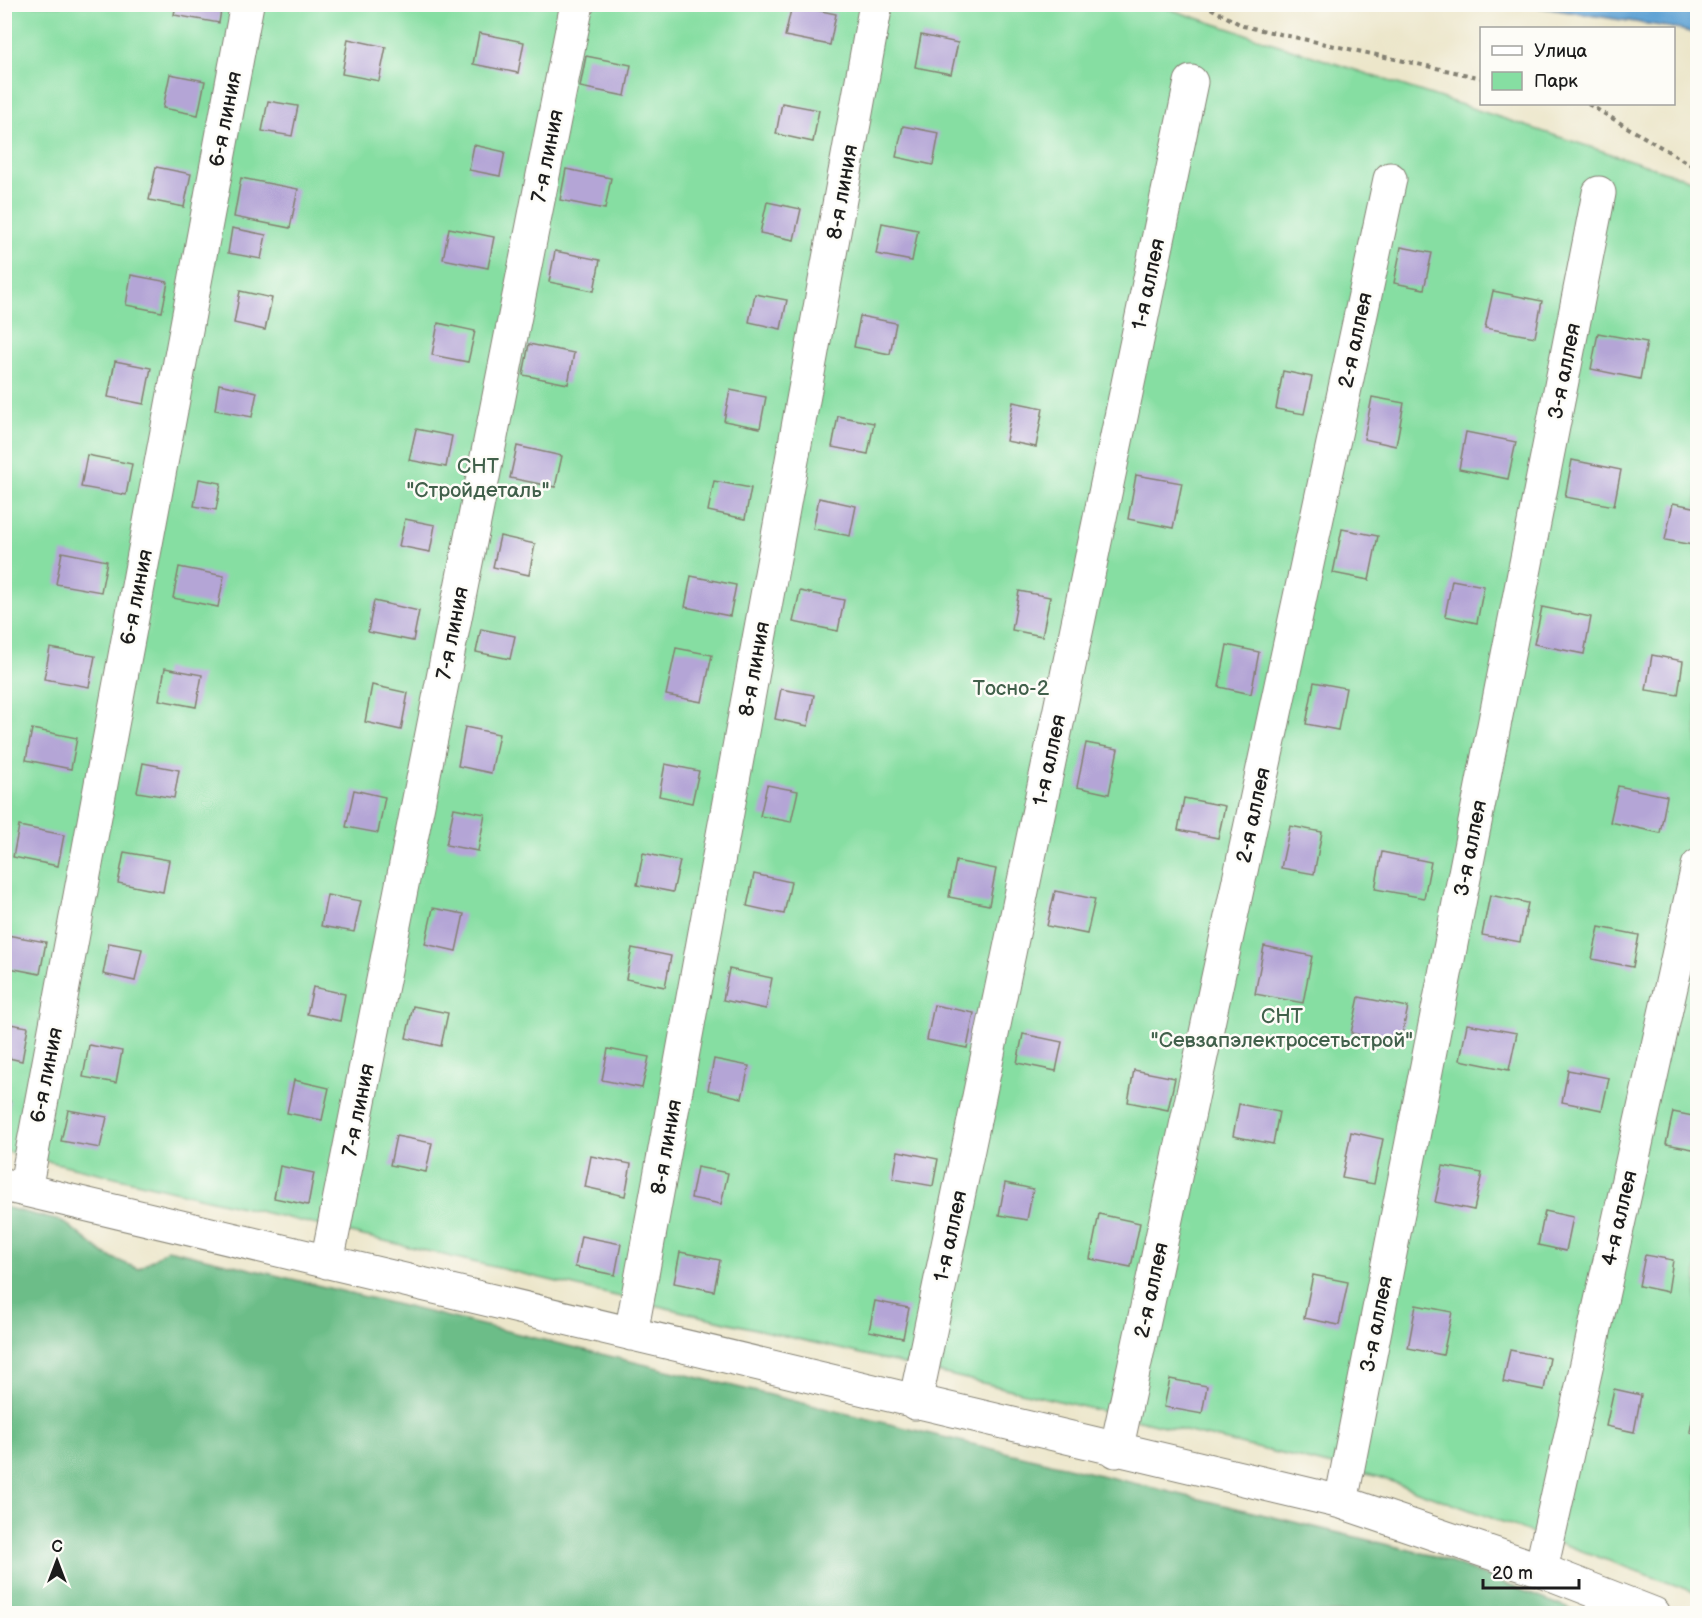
<svg xmlns="http://www.w3.org/2000/svg" width="1702" height="1618" viewBox="0 0 1702 1618" font-family="'Balsamiq Sans',sans-serif">
<rect width="100%" height="100%" fill="#fdfcf7"/>
<filter id="ink" filterUnits="userSpaceOnUse"><feTurbulence type="fractalNoise" baseFrequency=".0167" numOctaves="2"/><feDisplacementMap in="SourceGraphic" scale="12" xChannelSelector="R" yChannelSelector="G"/><feConvolveMatrix kernelMatrix="1 2 1 2 8 2 1 2 1" color-interpolation-filters="sRGB"/></filter>
<filter id="wash" filterUnits="userSpaceOnUse"><feTurbulence type="fractalNoise" baseFrequency=".008" numOctaves="4" result="noise"/><feDisplacementMap in="SourceGraphic" scale="24" xChannelSelector="R" yChannelSelector="G"/><feGaussianBlur stdDeviation="1.35" result="paint"/><feColorMatrix in="noise" values="0 0 0 0 0 0 0 0 0 0 0 0 0 0 0 0 0 1.4 0 .05"/><feComposite in="paint" operator="in"/></filter>
<g filter="url(#wash)">
<rect width="100%" height="100%" fill="#ece6ca"/>
<path fill="#86dea2" stroke="#517d5f" stroke-width="1.5" d="M5 5H1157L1697 182V1593L1379 1477 5 1151Z"/>
<path fill="#6cbd88" stroke="#446c52" stroke-width="1.5" d="M4 1207 64 1222 104 1254 138 1269 168 1249 1434 1556 1580 1613H5Z"/>
<path fill="#60a3d4" stroke="#3e6078" stroke-width="1.5" d="M1523 5H1697V34L1674 28Z"/>
<g id="blocks">
<path fill="#b4a5d6" d="M176 4H222L219 23 174 15Z
M792 5 836 14 830 45 785 36Z
M479 33 524 42 518 73 473 64Z
M921 35 958 43 951 74 915 67Z
M348 39 386 47 379 81 342 74Z
M4 51 9 52 6 68H4Z
M586 56 631 65 625 96 580 87Z
M170 74 205 81 198 115 163 108Z
M268 101 298 106 292 136 262 131Z
M782 103 819 110 813 142 776 134Z
M903 126 939 133 933 165 896 157Z
M474 145 505 152 500 176 469 170Z
M156 167 191 174 184 207 149 200Z
M566 169 611 178 605 209 560 200Z
M241 178 298 189 290 228 234 217Z
M767 202 801 209 794 240 760 233Z
M882 223 918 230 912 261 876 254Z
M232 228 266 235 261 259 228 253Z
M449 228 494 237 488 268 443 259Z
M1401 247 1432 253 1424 289 1394 283Z
M555 251 600 260 594 291 549 282Z
M131 275 168 282 162 312 126 305Z
M240 291 272 298 265 330 234 323Z
M1493 291 1542 301 1535 337 1485 328Z
M755 294 787 300 781 329 749 322Z
M860 316 896 323 890 354 854 347Z
M438 323 475 331 468 362 432 355Z
M1598 333 1647 342 1640 379 1591 369Z
M529 344 574 353 568 384 523 375Z
M115 361 151 368 144 404 108 397Z
M1283 371 1312 377 1304 414 1276 409Z
M219 384 257 392 252 417 215 410Z
M730 390 766 397 760 428 724 421Z
M1372 397 1404 403 1396 446 1364 439Z
M1013 402 1043 408 1036 447 1006 441Z
M838 416 874 423 868 454 832 447Z
M416 429 452 436 446 467 409 460Z
M1466 432 1516 442 1508 479 1459 469Z
M517 446 562 456 555 487 510 478Z
M87 455 132 464 126 495 81 487Z
M1572 460 1621 470 1614 506 1565 497Z
M1136 475 1182 483 1173 528 1128 519Z
M199 479 221 483 216 510 194 506Z
M714 481 751 488 745 519 708 511Z
M819 498 856 506 850 536 813 529Z
M1673 503 1698 508V546L1665 540Z
M405 519 435 525 430 552 399 546Z
M1342 529 1378 536 1369 580 1333 573Z
M500 536 535 544 529 575 493 567Z
M62 552 107 561 101 592 56 584Z
M179 567 224 576 218 607 173 598Z
M691 576 736 585 730 616 685 607Z
M1452 580 1484 586 1477 623 1445 616Z
M800 591 844 600 838 631 793 622Z
M1019 591 1050 597 1042 636 1012 630Z
M374 601 419 611 413 641 368 632Z
M1542 607 1591 617 1584 654 1534 644Z
M481 629 515 636 510 659 476 652Z
M1227 645 1259 652 1251 694 1219 687Z
M50 648 95 656 89 687 44 679Z
M676 648 712 655 702 702 666 695Z
M1652 655 1683 661 1678 695 1646 690Z
M165 668 202 675 196 707 159 700Z
M1314 682 1346 688 1338 730 1306 724Z
M372 685 408 693 401 730 365 722Z
M781 689 814 695 808 726 775 719Z
M465 727 499 734 491 773 458 766Z
M32 729 77 738 71 769 26 760Z
M1086 743 1118 749 1109 794 1077 787Z
M143 763 179 770 174 798 137 792Z
M665 764 699 771 692 803 659 796Z
M767 785 798 791 791 822 760 816Z
M1618 786 1667 796 1660 833 1610 822Z
M354 790 385 797 378 833 346 827Z
M1184 798 1225 806 1218 838 1178 830Z
M454 808 485 814 478 851 446 845Z
M19 826 64 835 58 866 13 857Z
M1290 826 1322 832 1314 874 1281 868Z
M124 852 169 860 163 892 118 883Z
M1382 852 1431 862 1424 898 1375 889Z
M643 853 680 861 673 892 637 885Z
M956 861 996 869 989 905 949 897Z
M754 874 791 882 784 914 747 906Z
M1055 891 1095 899 1087 934 1047 926Z
M327 895 361 901 354 932 321 926Z
M1490 895 1528 903 1520 942 1482 935Z
M433 908 464 914 456 951 425 944Z
M1599 927 1639 935 1633 967 1592 959Z
M7 935 46 942 40 974 4 967Z
M109 943 142 949 135 981 103 974Z
M1264 946 1312 956 1303 1003 1255 994Z
M632 948 671 956 665 987 626 979Z
M729 969 772 978 766 1009 723 1000Z
M1696 985H1698V1000L1694 999Z
M313 987 345 994 340 1021 307 1014Z
M1359 997 1408 1007 1400 1044 1351 1033Z
M934 1005 974 1013 967 1048 927 1040Z
M413 1006 448 1013 441 1046 406 1038Z
M4 1023 28 1027 22 1061 4 1057Z
M1467 1024 1517 1033 1509 1070 1460 1060Z
M1023 1034 1062 1042 1056 1071 1017 1063Z
M89 1045 122 1051 116 1083 83 1077Z
M608 1049 649 1057 642 1088 602 1080Z
M714 1059 749 1066 742 1098 708 1090Z
M1134 1070 1175 1078 1168 1110 1128 1102Z
M1568 1070 1609 1078 1602 1110 1562 1102Z
M294 1080 329 1088 322 1120 287 1113Z
M4 1100 10 1101 6 1124H4Z
M1239 1104 1279 1112 1273 1144 1233 1136Z
M68 1110 107 1117 100 1148 61 1141Z
M1673 1112 1698 1117V1150L1666 1144Z
M1351 1132 1383 1139 1374 1184 1342 1178Z
M396 1136 432 1143 426 1172 390 1165Z
M898 1151 938 1159 933 1186 893 1179Z
M591 1156 631 1164 625 1196 585 1187Z
M280 1166 314 1173 308 1205 274 1198Z
M1443 1166 1482 1173 1474 1210 1435 1202Z
M697 1167 728 1173 721 1204 691 1198Z
M1005 1183 1033 1189 1027 1220 999 1215Z
M1545 1211 1573 1217 1566 1251 1538 1245Z
M1099 1214 1140 1223 1131 1267 1090 1259Z
M581 1236 621 1244 615 1275 575 1267Z
M680 1252 720 1260 714 1291 674 1283Z
M1645 1255 1673 1260 1668 1292 1639 1286Z
M1313 1275 1348 1282 1339 1325 1304 1318Z
M875 1301 909 1308 903 1338 869 1331Z
M1416 1305 1452 1312 1443 1355 1408 1348Z
M1510 1350 1550 1358 1544 1390 1503 1382Z
M1170 1379 1207 1386 1202 1414 1164 1407Z
M1614 1389 1641 1395 1634 1432 1606 1426Z
M1696 1400H1698V1434L1690 1432Z"/>
</g>
</g>
<g filter="url(#ink)">
<use href="#blocks" fill-opacity="0" stroke="#848173" stroke-width="1.5"/>
<g fill="none" stroke-linecap="round" stroke-linejoin="round">
<g stroke="#848173" stroke-width="35">
<path id="minor" d="M4 1185 1341 1502 1541 1570 1654 1614
M25 1190 247 4
M327 1262 577 4
M631 1334 876 4
M915 1403 1191 82
M1116 1451 1390 179
M1341 1502 1599 193
M1541 1570 1698 866"/>
</g>
<path stroke="#848173" stroke-width="4" stroke-dasharray="4.5 4.5" stroke-linecap="butt" d="M1203 4 1243 26 1482 78
M1588 104 1698 169"/>
<use href="#minor" stroke="#fff" stroke-width="33"/>
</g>
</g>
<g text-anchor="middle" stroke-width="5" stroke-linejoin="round" paint-order="stroke">
<g font-size="21" fill="#1c1c1c" stroke="#fdfcf7">
<text transform="translate(225 119) rotate(-79)" y="7">6-я линия</text>
<text transform="translate(547 156) rotate(-79)" y="7">7-я линия</text>
<text transform="translate(842 192) rotate(-80)" y="7">8-я линия</text>
<text transform="translate(1148 284) rotate(-78)" y="7">1-я аллея</text>
<text transform="translate(1355 340) rotate(-78)" y="7">2-я аллея</text>
<text transform="translate(1564 371) rotate(-79)" y="7">3-я аллея</text>
<text transform="translate(136 597) rotate(-79)" y="7">6-я линия</text>
<text transform="translate(452 633) rotate(-79)" y="7">7-я линия</text>
<text transform="translate(754 669) rotate(-80)" y="7">8-я линия</text>
<text transform="translate(1049 760) rotate(-78)" y="7">1-я аллея</text>
<text transform="translate(1253 815) rotate(-78)" y="7">2-я аллея</text>
<text transform="translate(1470 848) rotate(-79)" y="7">3-я аллея</text>
<text transform="translate(46 1075) rotate(-79)" y="7">6-я линия</text>
<text transform="translate(358 1110) rotate(-79)" y="7">7-я линия</text>
<text transform="translate(666 1147) rotate(-80)" y="7">8-я линия</text>
<text transform="translate(1619 1218) rotate(-77)" y="7">4-я аллея</text>
<text transform="translate(950 1236) rotate(-78)" y="7">1-я аллея</text>
<text transform="translate(1151 1290) rotate(-78)" y="7">2-я аллея</text>
<text transform="translate(1376 1324) rotate(-79)" y="7">3-я аллея</text>
</g>
<g font-size="21" fill="#41604b" stroke="#fdfcf7">
<text x="478" y="473">СНТ<tspan x="478" dy="24">"Стройдеталь"</tspan></text>
<text x="1011" y="695">Тосно-2</text>
<text x="1282" y="1023">СНТ<tspan x="1282" dy="24">"Севзапэлектросетьстрой"</tspan></text>
</g>
</g>
<rect width="1702" height="1618" fill="none" stroke="#fdfcf7" stroke-width="24"/>
<rect x="1480" y="27" width="195" height="78" fill="#fdfcf7" stroke="#a3a29f" stroke-width="1.5"/>
<rect x="1492" y="46" width="30" height="9" fill="#ffffff" stroke="#a3a29f" stroke-width="1.5"/>
<text x="1534" y="57" font-size="18" fill="#1c1c1c">Улица</text>
<rect x="1492" y="72" width="30" height="18" fill="#86dea2" stroke="#a3a29f" stroke-width="1.5"/>
<text x="1534" y="87" font-size="18" fill="#1c1c1c">Парк</text>
<g transform="translate(57 1561)" stroke="#fdfcf7" stroke-width="4.5" paint-order="stroke">
<path d="M0-4.5L10 22L0 15L-10 22Z" fill="#1c1c1c"/>
<text y="-9" font-size="16" font-weight="bold" text-anchor="middle" fill="#1c1c1c">С</text>
</g>
<path d="M1483 1579v9h96v-9" fill="none" stroke="#1c1c1c" stroke-width="3"/>
<text x="1492" y="1579" font-size="18" fill="#1c1c1c" stroke="#fdfcf7" stroke-width="4.5" paint-order="stroke">20 m</text>
</svg>
